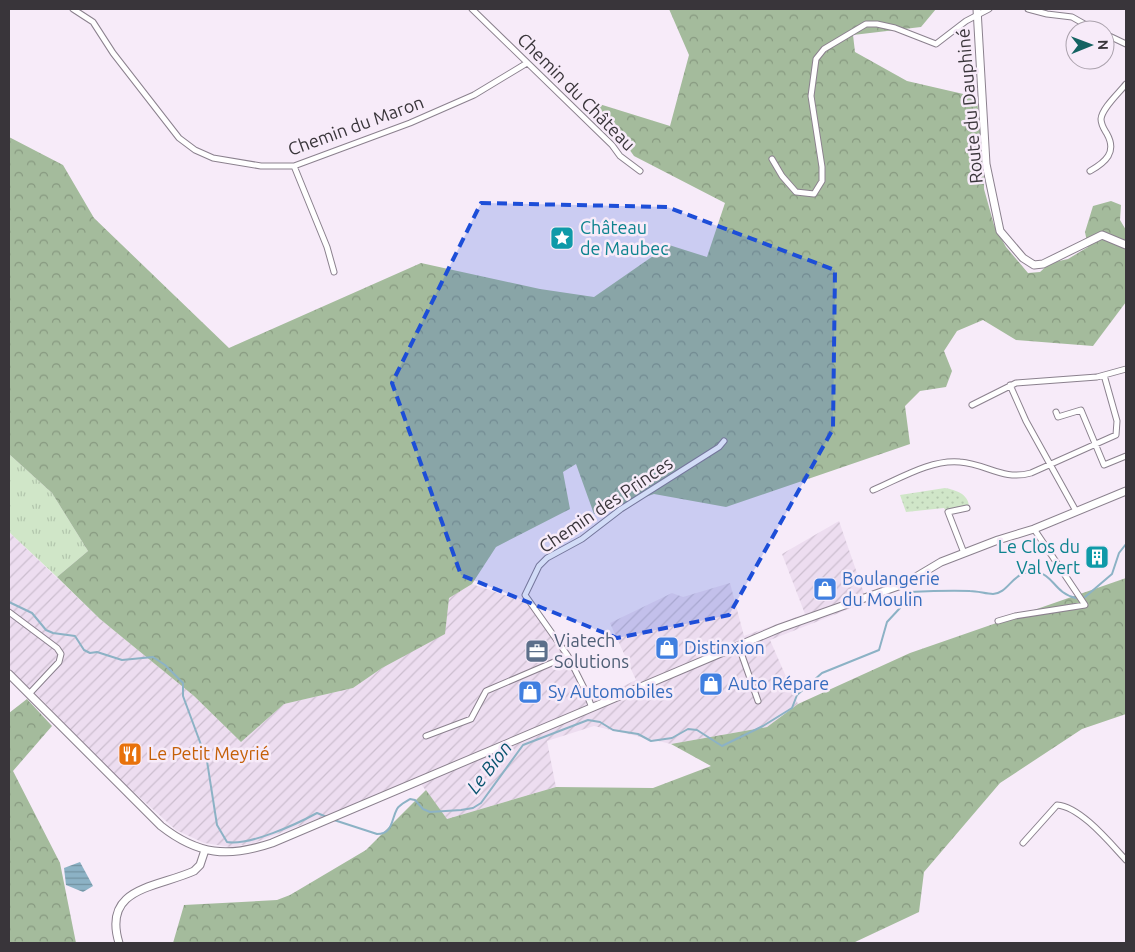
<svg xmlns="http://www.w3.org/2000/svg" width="1135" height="952" viewBox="0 0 1135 952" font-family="Ubuntu,sans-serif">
<defs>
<pattern id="industrial-furrows" width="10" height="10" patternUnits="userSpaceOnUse" patternTransform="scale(1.25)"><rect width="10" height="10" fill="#edddf0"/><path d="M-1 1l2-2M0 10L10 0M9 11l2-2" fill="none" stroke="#ccbecf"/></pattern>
<pattern id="grass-tufts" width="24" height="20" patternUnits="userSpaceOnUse" patternTransform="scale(1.25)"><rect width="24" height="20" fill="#d0e6c8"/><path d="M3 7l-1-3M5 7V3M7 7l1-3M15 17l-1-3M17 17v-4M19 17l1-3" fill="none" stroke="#b3c6ad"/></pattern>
<pattern id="forest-crowns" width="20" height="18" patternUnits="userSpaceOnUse" patternTransform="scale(1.25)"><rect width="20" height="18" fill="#a4bb9c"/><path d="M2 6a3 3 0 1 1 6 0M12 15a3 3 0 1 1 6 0" fill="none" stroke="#879980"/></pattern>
<pattern id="park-dots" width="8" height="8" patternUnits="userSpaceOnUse" patternTransform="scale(1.25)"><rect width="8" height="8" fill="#d0e6c8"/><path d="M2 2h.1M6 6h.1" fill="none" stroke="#b3c6ad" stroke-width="1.8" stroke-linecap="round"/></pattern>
<pattern id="water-rules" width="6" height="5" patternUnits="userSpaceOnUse" patternTransform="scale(1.25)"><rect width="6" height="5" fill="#8cb2c5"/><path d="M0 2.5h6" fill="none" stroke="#7392a1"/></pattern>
</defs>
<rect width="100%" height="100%" fill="#f7ebf9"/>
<path fill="url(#industrial-furrows)" d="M839 521 867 602 770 640 798 704 767 727 671 744 594 726 547 741 556 787 447 819 421 784 330 814 254 843 231 847 204 843 176 830 116 776 38 696 9 669V532L100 619 194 696 241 742 284 704 353 688 382 668 449 597 472 584 513 598 527 599 566 650 595 700 636 680 610 623 672 593 683 597 730 583 744 636 805 614 782 554Z"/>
<path fill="url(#grass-tufts)" d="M9 454 52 493 88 551 57 577 9 532Z"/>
<path fill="url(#forest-crowns)" d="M669 9H936L921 27 853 35 855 52 907 81 972 96 977 100 983 153 984 189 994 225 1006 247 1028 273 1040 272 1050 263 1068 259 1088 247 1085 232 1093 206 1111 201 1121 205 1120 220 1126 230V302L1093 346 1016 340 983 320 957 331 944 351 952 371 946 387 920 391 905 406 910 444 726 507 654 494 594 514 576 464 563 472 570 509 496 547 472 584 449 598 445 634 382 668 353 688 284 704 241 742 194 696 100 619 57 577 88 551 52 493 9 454V137L63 165 94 218 229 348 421 263 540 289 594 297 669 245 707 257 725 203 634 156 596 103 670 126 689 55Z
M1126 578V714L1082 729 1000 783 924 872 919 912 853 943H173L184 905 277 900 290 895 366 850 426 790 447 819 556 787 653 788 711 766 671 744 767 727 798 704 910 653Z
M27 699 52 726 13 771 60 863 76 943H9V713Z"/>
<path fill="url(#park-dots)" d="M945 488C956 490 968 494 969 506L946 511 944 508 906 512 900 495Z"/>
<path fill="url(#water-rules)" d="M80 862 93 886 83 892 66 885 64 868Z"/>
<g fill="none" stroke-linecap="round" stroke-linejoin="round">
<path stroke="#8cb2c5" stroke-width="2" d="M1085 597 1112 574 1119 553 1126 544
M9 602 32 613 46 630 53 633 75 636 84 650 90 653 97 652 122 660 153 657 165 665 183 683V696L207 761 217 825 227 842C249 846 297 824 317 813L327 817
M334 820 377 834C393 834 391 820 397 809 400 804 406 802 410 799L415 800 423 809 430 812 461 810 473 808 481 803 523 745 588 720 600 722 613 730 638 734 651 741 672 738 688 729 697 730 722 746 763 726 792 708 797 695 822 673 879 650 887 622 900 608 908 592C929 591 950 590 970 591 978 591 986 594 993 594 1011 593 1012 567 1040 573 1053 576 1056 594 1076 598"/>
<g stroke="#8b818e" stroke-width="7">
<path id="street" d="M73 9 93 22 113 53 179 138 195 150 213 158 261 166H294L410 123 474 95 527 63
M472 9 612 145 620 156 640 171
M1028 9 1047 14 1072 17 1095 30
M1105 34 1126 44
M772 159 782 176 796 192 814 194 822 181V167L811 96 816 59 824 49 866 24H877L895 28 936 44 966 21 989 9
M294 166 327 247 334 272
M1090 171C1106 162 1117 152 1107 134 1104 129 1101 125 1101 119 1102 108 1119 93 1126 84
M1010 385 1026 421 1076 511
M972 405 1016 383 1097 377 1126 369
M1056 412 1058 417 1081 410 1104 465 1126 456
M873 490C899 479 931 459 960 462 987 464 1003 481 1031 473L1116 435 1117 421 1104 375
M964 553 948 512 967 508
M9 612 57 648 61 654 59 662 30 693
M998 621 1015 616 1085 605 1034 529
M739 647 758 701
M592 708 586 692 568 656 525 595 539 566 547 558 582 539 621 509 719 447 724 441
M426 736 471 719 486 691 568 656
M1023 843 1057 805C1081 807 1110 843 1126 860"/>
</g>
<g stroke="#8b818e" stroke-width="9">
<path id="secondary" d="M977 9 986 164 1000 231 1023 258 1034 265 1043 264 1102 235 1126 245
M9 674 161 826C198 855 228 858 272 843L780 628 904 584 941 562 998 540 1034 529 1126 491
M119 943C102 887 156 888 194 871L200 865 205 850"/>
</g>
<use href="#street" stroke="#fff" stroke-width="5"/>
<use href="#secondary" stroke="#fff" stroke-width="7"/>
</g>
<path fill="#1d4ed8" fill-opacity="0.2" stroke="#1d4ed8" stroke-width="4" stroke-dasharray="10 6" stroke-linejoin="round" d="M481 203 667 207 835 270 833 429 729 615 617 638 461 575 392 383Z"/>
<defs>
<g id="sight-square" transform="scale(1.25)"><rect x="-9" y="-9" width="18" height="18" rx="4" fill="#0f9aa8" stroke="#f7ebf9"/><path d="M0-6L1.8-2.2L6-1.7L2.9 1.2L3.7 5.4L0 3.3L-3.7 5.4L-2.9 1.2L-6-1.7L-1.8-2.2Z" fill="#fff"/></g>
<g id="building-square" transform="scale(1.25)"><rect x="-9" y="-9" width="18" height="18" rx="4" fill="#0f9aa8" stroke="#f7ebf9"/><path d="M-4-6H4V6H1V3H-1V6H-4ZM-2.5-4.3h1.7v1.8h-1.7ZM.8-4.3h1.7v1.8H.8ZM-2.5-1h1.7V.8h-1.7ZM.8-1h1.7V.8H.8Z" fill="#fff"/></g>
<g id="shop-square" transform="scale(1.25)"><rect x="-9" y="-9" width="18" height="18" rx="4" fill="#3f7fe0" stroke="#f7ebf9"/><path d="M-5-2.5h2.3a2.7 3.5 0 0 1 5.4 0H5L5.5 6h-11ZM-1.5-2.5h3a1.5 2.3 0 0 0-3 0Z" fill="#fff"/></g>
<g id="office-square" transform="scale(1.25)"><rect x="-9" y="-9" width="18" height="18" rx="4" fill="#5c6f8a" stroke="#f7ebf9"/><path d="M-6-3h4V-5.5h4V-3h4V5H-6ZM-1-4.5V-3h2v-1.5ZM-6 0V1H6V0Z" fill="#fff"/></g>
<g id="restaurant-square" transform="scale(1.25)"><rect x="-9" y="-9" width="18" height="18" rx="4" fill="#e8710a" stroke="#f7ebf9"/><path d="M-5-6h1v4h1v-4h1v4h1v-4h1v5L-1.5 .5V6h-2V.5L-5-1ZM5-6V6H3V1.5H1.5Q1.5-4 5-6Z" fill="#fff"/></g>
</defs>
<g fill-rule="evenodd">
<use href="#sight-square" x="562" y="238"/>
<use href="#building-square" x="1097" y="557"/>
<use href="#shop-square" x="825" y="589"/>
<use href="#shop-square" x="667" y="648"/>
<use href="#office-square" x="537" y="651"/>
<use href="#shop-square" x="711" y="684"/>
<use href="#shop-square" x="530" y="692"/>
<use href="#restaurant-square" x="130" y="754"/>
</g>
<g text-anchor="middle" stroke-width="5" stroke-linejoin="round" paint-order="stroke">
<g font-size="18" fill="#39353a" stroke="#f7ebf9">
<text transform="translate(576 92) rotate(45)" y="6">Chemin du Château</text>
<text transform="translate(970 106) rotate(-95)" y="6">Route du Dauphiné</text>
<text transform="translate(356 126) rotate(-20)" y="6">Chemin du Maron</text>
<text transform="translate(606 505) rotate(-34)" y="6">Chemin des Princes</text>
</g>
<g font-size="18" fill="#0d838f" stroke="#f7ebf9" text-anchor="start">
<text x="580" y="234">Château<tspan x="580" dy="21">de Maubec</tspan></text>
<text x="1080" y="553" text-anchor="end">Le Clos du<tspan x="1080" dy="21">Val Vert</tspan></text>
</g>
<g font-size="18" fill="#366cbe" stroke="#f7ebf9" text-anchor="start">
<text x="842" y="585">Boulangerie<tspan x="842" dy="21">du Moulin</tspan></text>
<text x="684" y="654">Distinxion</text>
<text x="728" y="690">Auto Répare</text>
<text x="548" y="698">Sy Automobiles</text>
</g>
<g font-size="18" fill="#4e5e75" stroke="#f7ebf9" text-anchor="start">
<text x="554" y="647">Viatech<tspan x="554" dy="21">Solutions</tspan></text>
</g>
<g font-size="18" fill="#c56008" stroke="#f7ebf9" text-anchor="start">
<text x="148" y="760">Le Petit Meyrié</text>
</g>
<g font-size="19" font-style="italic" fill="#0a5570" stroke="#f7ebf9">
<text transform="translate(489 767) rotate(-52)" y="7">Le Bion</text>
</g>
</g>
<rect width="1135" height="952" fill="none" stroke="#39353a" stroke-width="20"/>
<g transform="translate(1090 45) rotate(89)"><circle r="24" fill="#f7ebf9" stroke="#aba2ad"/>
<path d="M0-4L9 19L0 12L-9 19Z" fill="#146362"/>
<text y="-8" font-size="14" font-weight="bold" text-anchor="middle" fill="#39353a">N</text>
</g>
</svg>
